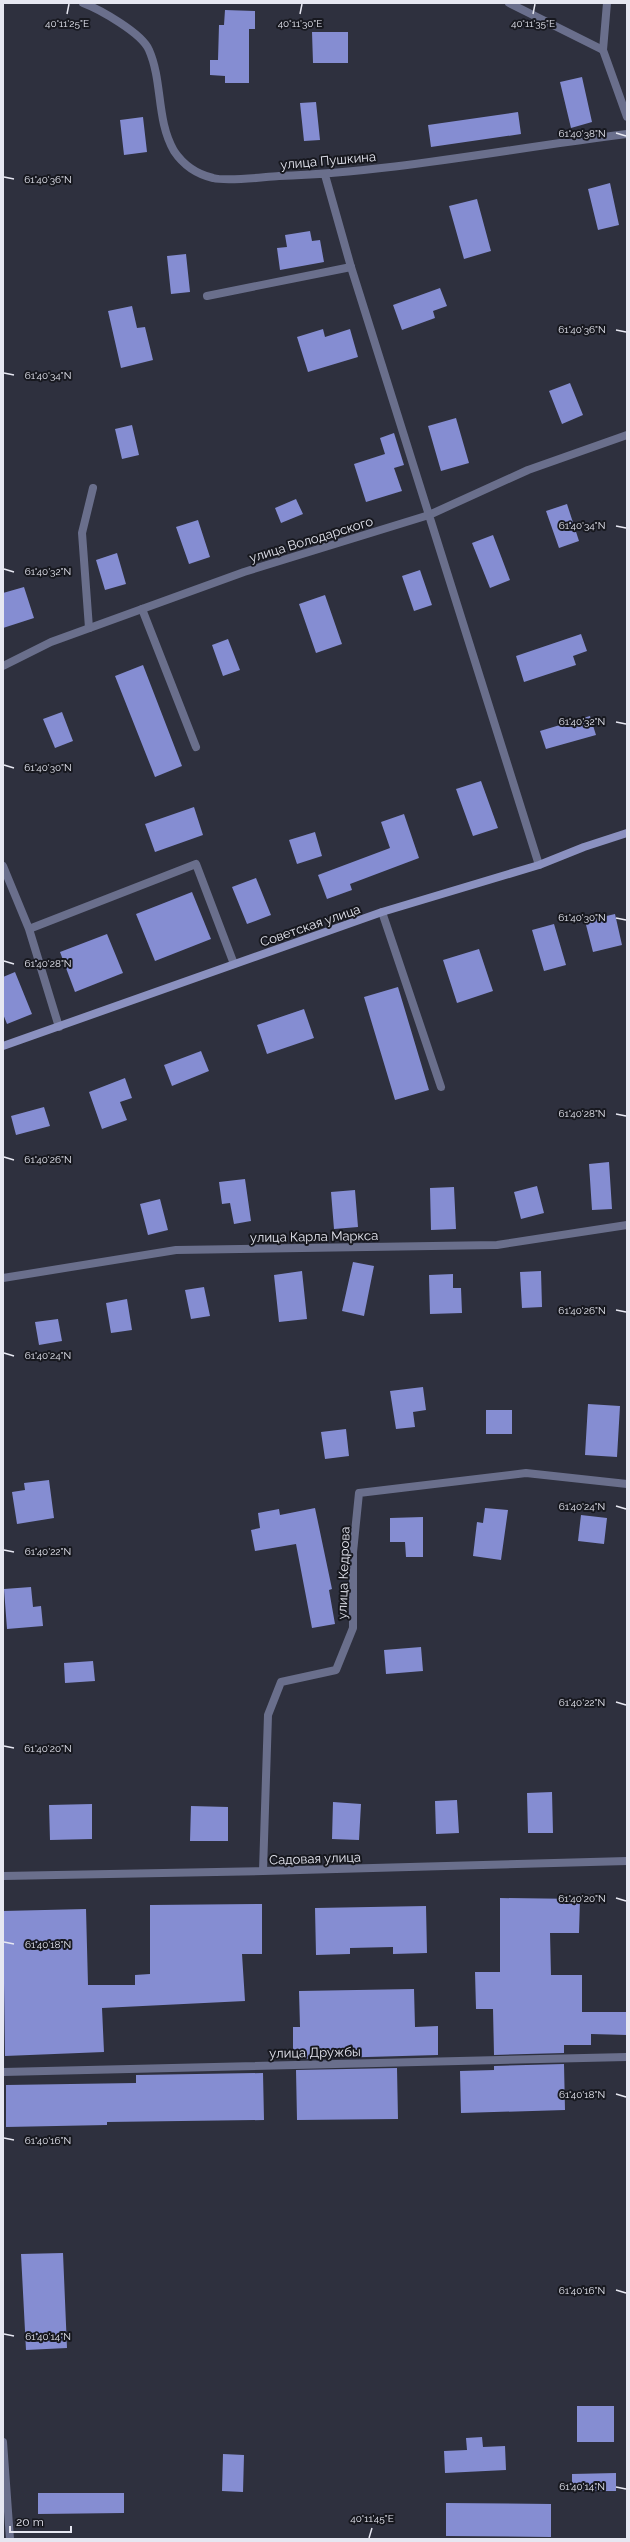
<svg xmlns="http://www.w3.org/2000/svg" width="630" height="2542" viewBox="0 0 630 2542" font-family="Raleway,sans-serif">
<rect width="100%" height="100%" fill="#2e303e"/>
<path fill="#858dd2" d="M225 10 255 11V29H249V83H225V76L210 75V60H218L219 25H224Z
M312 32H348V63H313Z
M582 77 592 122 571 128 560 82Z
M316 102 320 140 304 141 300 103Z
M518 112 521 134 431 147 428 125Z
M143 117 147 152 124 155 120 120Z
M610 183 619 225 598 230 588 189Z
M477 199 491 251 464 259 449 206Z
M310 231 312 241 320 240 324 262 280 270 277 248 287 247 285 235Z
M186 254 190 292 171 294 167 256Z
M440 288 447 306 433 311 435 318 402 330 393 305Z
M132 306 137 328 145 327 153 360 121 368 108 311Z
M323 329 325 337 350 329 358 357 308 372 297 337Z
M570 383 583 415 562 424 549 391Z
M456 418 469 463 441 471 428 426Z
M132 425 139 455 122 459 115 429Z
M394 433 404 465 394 468 402 491 366 502 354 464 385 454 380 438Z
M296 499 303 514 281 523 275 508Z
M567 504 579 541 559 548 546 511Z
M198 520 210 557 189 564 176 527Z
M493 535 510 580 490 588 472 543Z
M117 553 126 584 105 590 96 560Z
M420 570 432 605 414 611 402 576Z
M24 587 34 618 3 628V593Z
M325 595 342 644 316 653 299 604Z
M581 634 587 651 573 656 576 665 524 682 516 656Z
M228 639 240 670 223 676 212 645Z
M143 665 182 766 155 777 115 676Z
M62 712 73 741 55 748 43 719Z
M590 716 596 735 546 749 540 731Z
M481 781 498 828 473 836 456 789Z
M194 807 203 835 155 852 145 824Z
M404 814 419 858 350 884 352 890 327 899 318 875 390 848 381 822Z
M315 832 322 856 297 864 289 840Z
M256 878 271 915 247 924 232 887Z
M192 892 211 939 155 961 136 914Z
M615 914 622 945 593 952 585 921Z
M554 924 566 965 544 971 532 930Z
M107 934 123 973 75 992 60 952Z
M479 949 493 991 457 1003 443 960Z
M15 972 32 1014 7 1024 3 1014V977Z
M398 987 429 1090 395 1100 364 997Z
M304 1009 314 1038 267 1054 257 1025Z
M201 1051 209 1071 172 1086 164 1065Z
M125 1078 132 1098 120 1102 127 1120 102 1129 89 1092Z
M44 1107 50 1126 16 1135 11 1116Z
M609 1162 612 1209 592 1210 589 1164Z
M245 1179 251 1221 234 1224 230 1203 222 1204 219 1182Z
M537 1186 544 1213 521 1219 514 1192Z
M454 1187 456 1229 431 1230 430 1188Z
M355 1190 358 1227 334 1229 331 1192Z
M160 1199 168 1230 148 1235 140 1204Z
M353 1262 374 1266 364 1316 342 1311Z
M302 1271 307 1319 279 1322 274 1275Z
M541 1271 542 1307 522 1308 520 1272Z
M453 1274V1288H461L462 1313 430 1314 429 1275Z
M204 1287 210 1316 191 1319 185 1290Z
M127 1299 132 1330 111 1333 106 1303Z
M58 1319 62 1341 39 1345 35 1322Z
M423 1387 426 1410 413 1412 415 1427 396 1429 390 1391Z
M588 1404 620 1406 617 1457 585 1455Z
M486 1410H512V1434H486Z
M346 1429 349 1456 325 1459 321 1432Z
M49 1480 54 1518 17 1524 12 1492 25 1490 24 1483Z
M315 1508 332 1589 329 1590 335 1624 312 1628 296 1544 255 1551 251 1530 260 1528 258 1513 279 1509 280 1515Z
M485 1508 508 1510 501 1560 473 1556 477 1522 483 1523Z
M581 1515 607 1518 604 1544 578 1541Z
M423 1517V1557H406L405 1542H390V1518Z
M31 1587 33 1607 41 1606 43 1626 7 1629 4 1589Z
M421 1647 423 1671 386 1674 384 1650Z
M93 1661 95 1681 65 1683 64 1663Z
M552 1792 553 1833H528L527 1793Z
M457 1800 459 1833 436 1834 435 1801Z
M333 1802 361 1804 359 1840 332 1839Z
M92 1804V1839L50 1840 49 1805Z
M191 1806 228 1807V1841H190Z
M500 1898 580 1899 579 1933H550L551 1975H582V2012H627V2035L591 2034V2045H564V2053L494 2055 493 2009H476L475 1972H500Z
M262 1904V1954H242L245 2001 102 2008 104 2052 5 2056 3 1911 86 1909 88 1985H135V1975L150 1974V1905Z
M426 1906 427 1953 393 1954V1947L350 1948V1954L316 1955 315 1908Z
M414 1989 415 2027 438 2026V2055L296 2059V2055H293V2027H300L299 1991Z
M564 2064 565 2110 461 2113 460 2071 494 2070V2066Z
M397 2068 398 2119 297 2120 296 2070Z
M263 2073 264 2120 107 2122V2125L6 2127V2085L136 2083V2075Z
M63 2253 67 2348 26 2350 21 2254Z
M577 2406H614V2442H577Z
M482 2437 483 2447 505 2446 506 2470 445 2473 444 2451 467 2450 466 2438Z
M223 2454 244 2455 243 2492 222 2491Z
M616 2473V2491H572V2474Z
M38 2493H124V2513L38 2514Z
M446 2503 551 2504V2537L446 2536Z"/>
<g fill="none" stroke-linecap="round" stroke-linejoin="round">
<path stroke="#6a6f8c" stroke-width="8" d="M603 50 607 3
M207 296 351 267
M142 609 196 747
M89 628 82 533 93 488"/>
<path stroke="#6a6f8c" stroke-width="8" d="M83 3C99 9 142 33 149 50 163 82 156 120 174 151 184 166 196 174 213 178 228 182 262 177 279 176 395 172 511 148 627 134
M509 3 603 50 627 117
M325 175 351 267 539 865
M3 666 51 642 244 572 429 515 528 470 627 435
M3 866 29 929 59 1027
M382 912 441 1087
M29 929 196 864 234 964
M3 1278 176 1250 497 1245 627 1225
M263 1871 268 1715 281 1682 336 1670 353 1628V1552L359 1493 526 1473 627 1484
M3 1876 263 1871 627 1861
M3 2072 627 2057
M3 2442 10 2539"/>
<path stroke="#8b91c0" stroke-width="8" d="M3 1046 382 912 539 865 584 847 627 833"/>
</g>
<path fill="none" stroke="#e6e7f1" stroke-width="1.5" d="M67 14 69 4M300 14 302 4M533 14 535 4M616 133 626 136M4 177 14 179M616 330 626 332M4 373 14 375M616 526 626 528M4 569 14 572M616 722 626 724M4 765 14 768M616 918 626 920M4 961 14 964M616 1114 626 1116M4 1157 14 1160M616 1310 626 1312M4 1353 14 1356M616 1506 626 1509M4 1550 14 1552M616 1702 626 1705M4 1746 14 1748M616 1898 626 1901M4 1942 14 1944M616 2094 626 2097M4 2138 14 2140M616 2290 626 2293M4 2334 14 2336M616 2487 626 2489M369 2538 372 2528"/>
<g text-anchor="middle" stroke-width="4" stroke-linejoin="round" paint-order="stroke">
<g font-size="13" fill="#e6e7f1" stroke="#17181f">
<text transform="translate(328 160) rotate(-5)" y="5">улица Пушкина</text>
<text transform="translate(311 539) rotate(-17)" y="5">улица Володарского</text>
<text transform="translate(310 925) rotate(-19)" y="5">Советская улица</text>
<text transform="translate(314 1236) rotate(-1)" y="5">улица Карла Маркса</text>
<text transform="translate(343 1573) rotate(-88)" y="5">улица Кедрова</text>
<text transform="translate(315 1858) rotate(-2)" y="5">Садовая улица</text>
<text transform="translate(315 2052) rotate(-1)" y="5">улица Дружбы</text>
</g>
</g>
<g font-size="10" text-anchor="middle" fill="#e6e7f1" stroke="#17181f" stroke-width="4" stroke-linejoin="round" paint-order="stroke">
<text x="533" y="27">40°11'35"E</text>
<text x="67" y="27">40°11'25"E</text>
<text x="300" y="27">40°11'30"E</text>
<text x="582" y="137">61°40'38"N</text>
<text x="48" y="183">61°40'36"N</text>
<text x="582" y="333">61°40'36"N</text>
<text x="48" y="379">61°40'34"N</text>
<text x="582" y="529">61°40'34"N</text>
<text x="48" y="575">61°40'32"N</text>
<text x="582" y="725">61°40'32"N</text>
<text x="48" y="771">61°40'30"N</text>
<text x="582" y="921">61°40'30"N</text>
<text x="48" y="967">61°40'28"N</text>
<text x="582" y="1117">61°40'28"N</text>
<text x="48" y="1163">61°40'26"N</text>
<text x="582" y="1314">61°40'26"N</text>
<text x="48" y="1359">61°40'24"N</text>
<text x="582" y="1510">61°40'24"N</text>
<text x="48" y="1555">61°40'22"N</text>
<text x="582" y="1706">61°40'22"N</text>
<text x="48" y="1752">61°40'20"N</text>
<text x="582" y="1902">61°40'20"N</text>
<text x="48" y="1948">61°40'18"N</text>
<text x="582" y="2098">61°40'18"N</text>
<text x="48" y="2144">61°40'16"N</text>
<text x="582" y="2294">61°40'16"N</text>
<text x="48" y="2340">61°40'14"N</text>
<text x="582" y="2490">61°40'14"N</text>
<text x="372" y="2522">40°11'45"E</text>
</g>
<rect width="630" height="2542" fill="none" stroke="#e6e7f1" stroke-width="8"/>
<path d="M10 2526v6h61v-6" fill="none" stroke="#e6e7f1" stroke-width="2"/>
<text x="16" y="2526" font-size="12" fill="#e6e7f1" stroke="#17181f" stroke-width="3" paint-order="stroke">20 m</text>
</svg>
